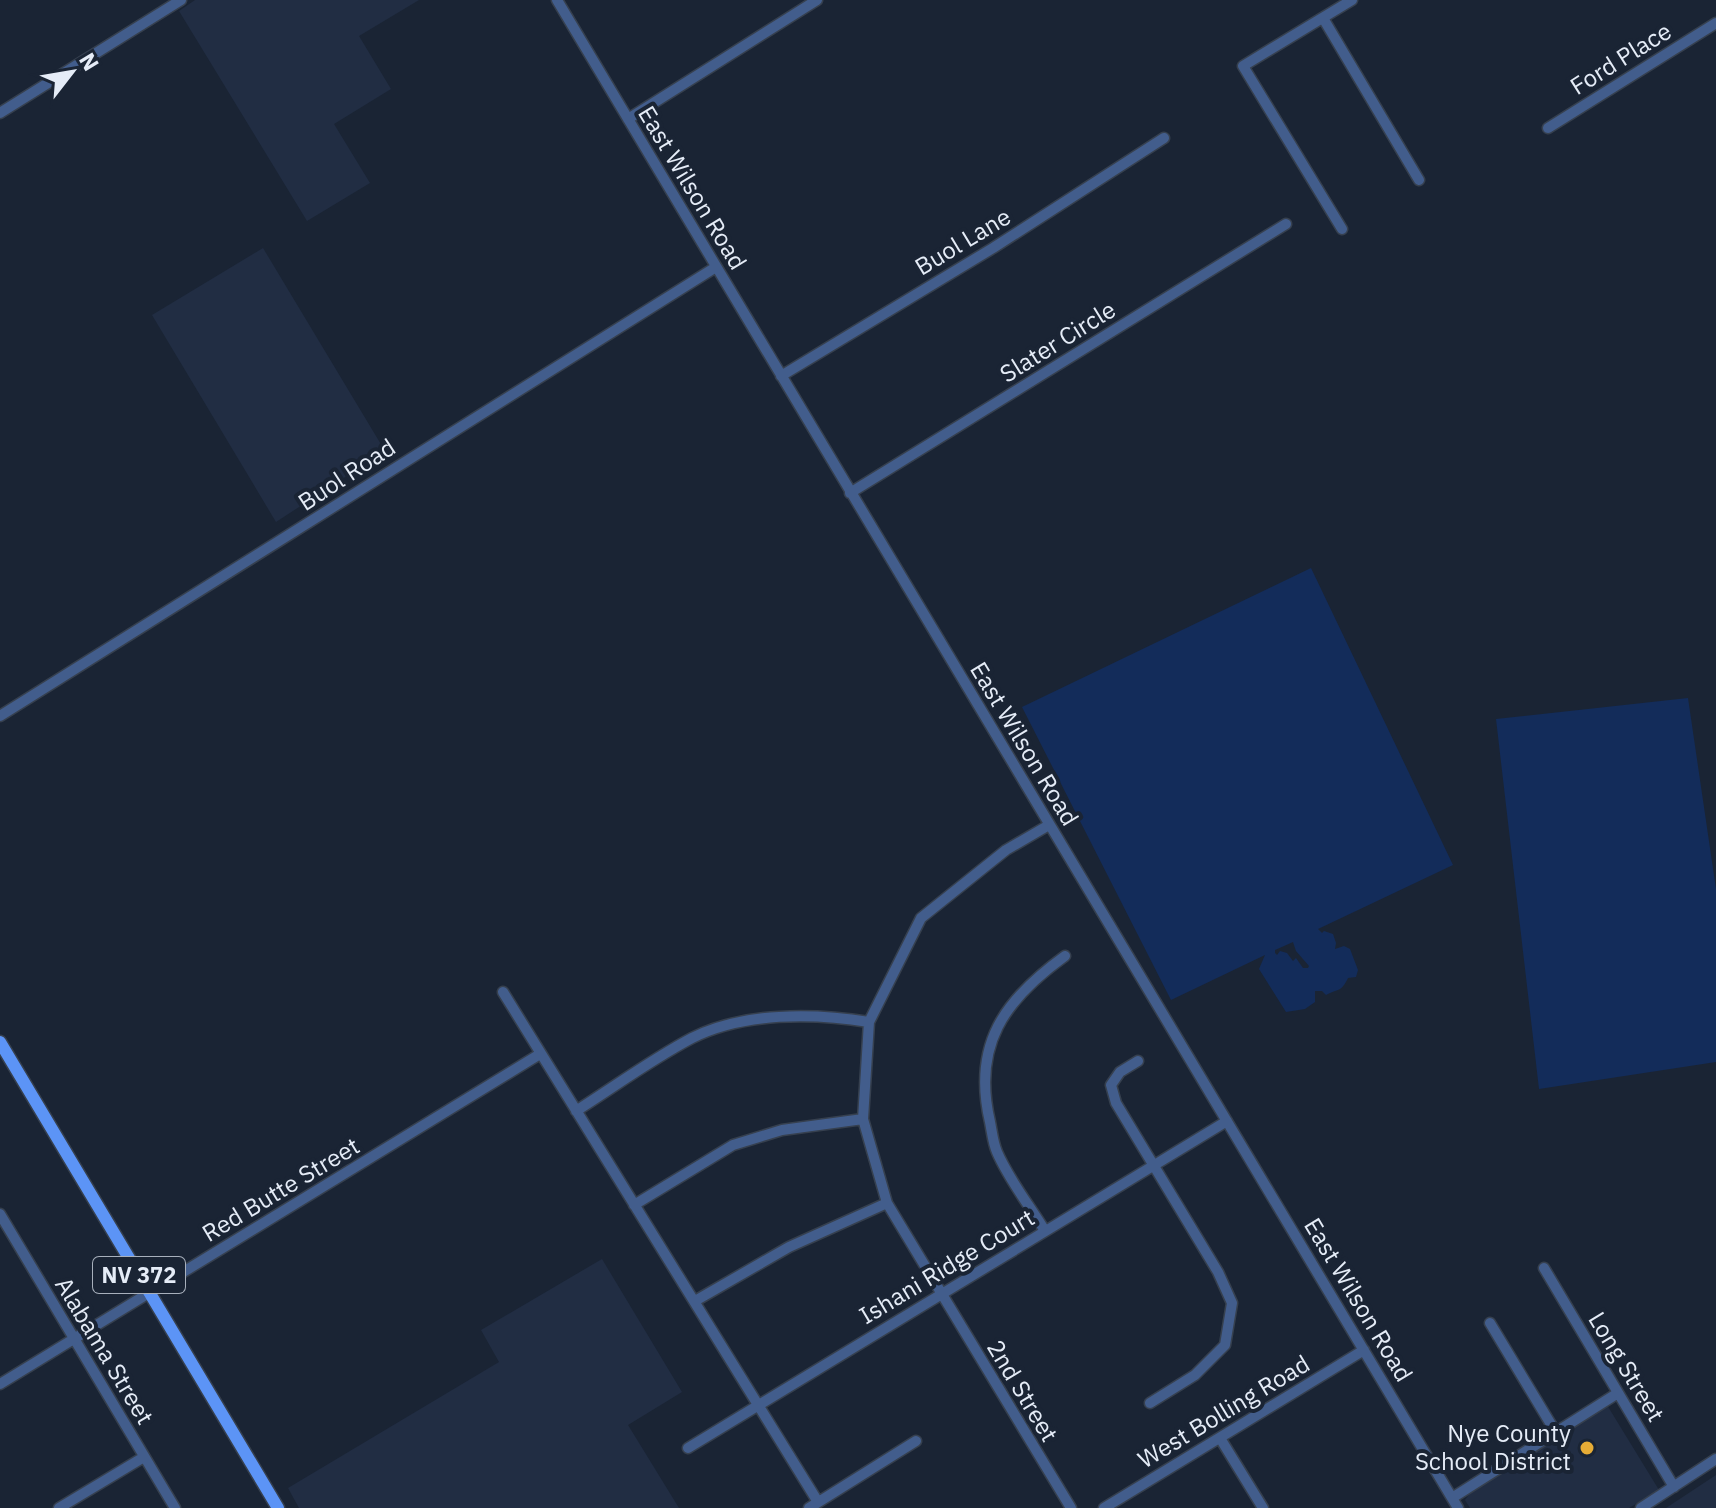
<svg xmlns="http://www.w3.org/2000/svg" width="1716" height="1508" viewBox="0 0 1716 1508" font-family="'IBM Plex Sans',sans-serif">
<rect width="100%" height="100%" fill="#1a2434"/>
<path fill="#212d43" d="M195 0H419L359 36 391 89 334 124 370 183 307 221 179 11Z
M263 248 385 451 276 522 152 315Z
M602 1259 682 1392 628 1425 679 1508H299L288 1488 499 1362 481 1330Z
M1607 1405 1659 1490 1629 1508H1470L1465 1500 1470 1493Z
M1716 1475V1508H1666Z"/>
<path fill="#132c5a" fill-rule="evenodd" d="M1311 568 1453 865 1318 929 1322 933 1324 931 1333 934 1336 943 1335 949 1344 946 1350 949 1358 970 1356 977 1348 978C1341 992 1340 988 1326 995L1322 991H1315V1002L1305 1009 1286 1012 1259 969 1265 955 1171 1000 1022 707ZM1293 942 1296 951 1309 966 1308 968H1303L1296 958 1293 961 1287 953 1280 951 1277 955 1275 953V950Z
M1688 698 1716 889V1062L1539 1089 1496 719Z"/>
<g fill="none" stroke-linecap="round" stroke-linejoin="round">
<g stroke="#36404f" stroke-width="13">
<path id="minor" d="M557 0 1458 1508
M1323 18 1419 180
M0 113 181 0
M628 119 817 0
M1548 128 1716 23
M1342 229 1243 66 1352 0
M781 376 993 248 1164 138
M850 493 1286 224
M0 716 716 267
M1049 825 1006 850 921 918 869 1022 863 1119 887 1203 1071 1508
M503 992 818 1502
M1138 1061 1120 1072 1111 1085 1116 1103 1218 1272 1232 1303 1225 1345 1195 1375 1150 1403
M576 1111C614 1087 652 1059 692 1038 743 1012 814 1013 869 1022
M634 1205 733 1145 782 1130 863 1119
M0 1214 175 1508
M1045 1231C1030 1206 1009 1180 997 1152 993 1143 992 1132 990 1122 972 1045 1004 1000 1065 956
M1544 1268 1674 1487
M695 1301 789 1247 887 1203
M1490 1323 1555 1431
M0 1384 540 1054
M1220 1438 1263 1508
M688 1448 1227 1121
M1452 1498 1618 1393
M59 1508 144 1457
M809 1508 916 1441
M1104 1508 1364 1350
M1641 1508 1716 1459"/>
</g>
<g stroke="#36404f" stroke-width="15">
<path id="major" d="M0 1042 278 1508"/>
</g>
<use href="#minor" stroke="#425d8c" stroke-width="10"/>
<use href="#major" stroke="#5c94f6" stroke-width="12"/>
</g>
<circle fill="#e6ac36" stroke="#1a2434" stroke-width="3" cx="1587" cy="1448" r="8"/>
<g text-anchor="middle" stroke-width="8" stroke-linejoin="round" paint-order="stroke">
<rect fill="#1a2434" stroke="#a8b0bc" stroke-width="2" x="93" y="1257" width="92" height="36" rx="6"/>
<g font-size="22" font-weight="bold" fill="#e5ecf7">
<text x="139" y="1283">NV 372</text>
</g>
<g font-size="24" fill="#e5ecf7" stroke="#1a2434">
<text transform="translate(1621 59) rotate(-32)" y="8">Ford Place</text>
<text transform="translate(692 188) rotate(59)" y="8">East Wilson Road</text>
<text transform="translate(963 242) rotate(-31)" y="8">Buol Lane</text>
<text transform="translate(1058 342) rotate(-32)" y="8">Slater Circle</text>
<text transform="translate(347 475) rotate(-33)" y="8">Buol Road</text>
<text transform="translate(1024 744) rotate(59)" y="8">East Wilson Road</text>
<text transform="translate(281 1190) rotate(-31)" y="8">Red Butte Street</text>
<text transform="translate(947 1267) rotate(-31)" y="8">Ishani Ridge Court</text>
<text transform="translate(1358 1300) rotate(59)" y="8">East Wilson Road</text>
<text transform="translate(104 1351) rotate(59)" y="8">Alabama Street</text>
<text transform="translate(1626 1367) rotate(59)" y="8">Long Street</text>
<text transform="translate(1022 1391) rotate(59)" y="8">2nd Street</text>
<text transform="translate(1224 1412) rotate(-31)" y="8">West Bolling Road</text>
</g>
<g font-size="24" fill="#e5ecf7" stroke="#1a2434" text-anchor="end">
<text x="1571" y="1442">Nye County<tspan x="1571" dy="28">School District</tspan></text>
</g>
</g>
<g transform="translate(72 72) rotate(59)" stroke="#1a2434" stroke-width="6" paint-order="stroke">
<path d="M0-6L14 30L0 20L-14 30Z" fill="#e5ecf7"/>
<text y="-12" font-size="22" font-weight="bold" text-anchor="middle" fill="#e5ecf7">N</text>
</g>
</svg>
